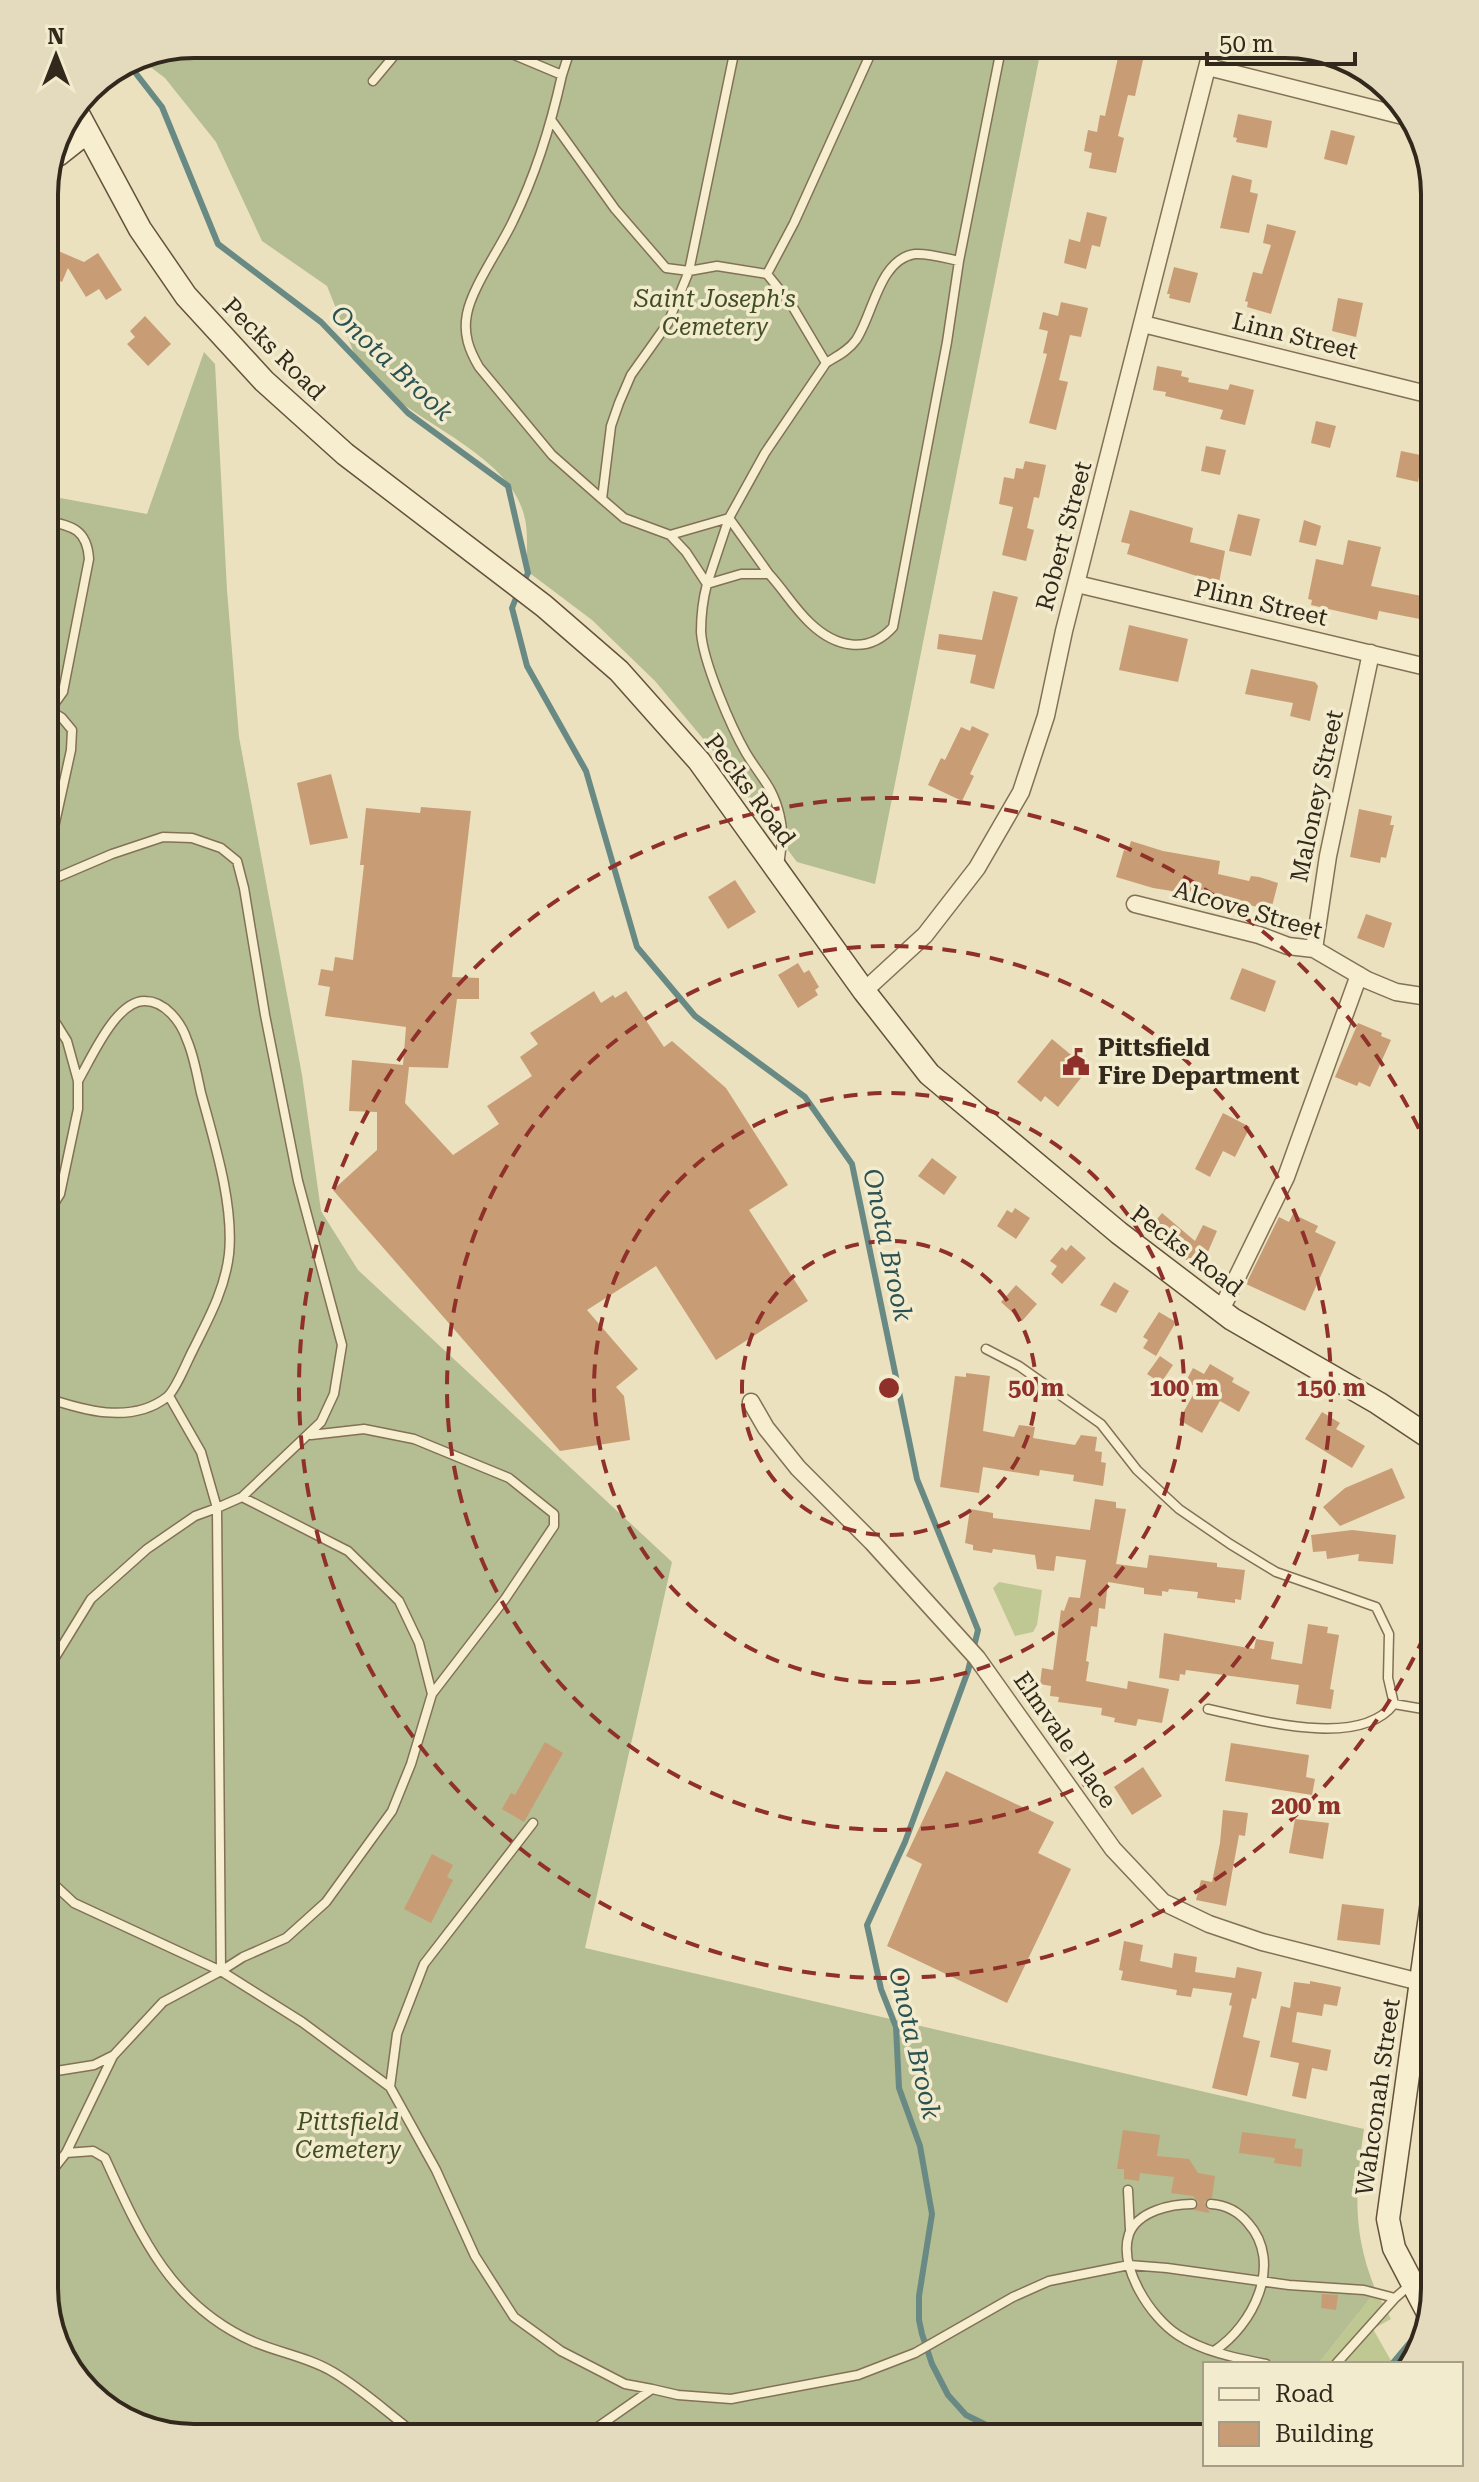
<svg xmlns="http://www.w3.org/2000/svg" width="1479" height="2482" viewBox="0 0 1479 2482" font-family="'Roboto Serif',serif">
<rect width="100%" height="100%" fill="#ebe1be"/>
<path fill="#bfc893" d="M999 1582 1042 1590 1037 1625 1033 1632 1015 1636 993 1588Z
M1376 2291 1391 2319 1373 2329 1393 2364H1318Z
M179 2424 269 2438H185L151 2426Z"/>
<path fill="#b5bd92" d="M194 44H1042L875 884 797 862 710 747 655 681 592 620 527 571C526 553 529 532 524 515 507 448 397 418 358 363L327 286 262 241 216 142 165 78 136 56Z
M204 352 215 364 227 590 239 737 302 1075 321 1211 358 1270 672 1562 585 1948 1364 2129C1355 2191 1352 2233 1376 2291L1318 2364H1205V2438H269L179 2424 151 2426 110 2412 59 2354 44 2288V495L147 514Z"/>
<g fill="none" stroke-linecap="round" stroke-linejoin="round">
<path stroke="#698a84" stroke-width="6" d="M127 62 162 107 218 244 321 322 408 413 508 486 528 573 523 583
M518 593 512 608 527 666 586 771 637 947 695 1016 805 1097 852 1164 917 1479 978 1630 968 1671 905 1842 867 1925 881 1989 896 2027 899 2088 920 2146 932 2214 919 2296V2320L922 2334 932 2364 948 2395 966 2415 1013 2438
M1392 2364 1423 2327"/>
</g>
<path fill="#c89d75" d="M1121 44H1141L1138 59 1143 60 1135 96 1128 95 1118 136 1124 138 1116 173 1089 168 1092 153 1084 151 1088 130 1097 132 1100 115 1105 116Z
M1238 114 1272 121 1267 148 1236 142 1237 138 1233 137Z
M1331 130 1355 136 1347 165 1324 159Z
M1232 175 1252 180 1250 192 1258 194 1249 233 1220 228Z
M1087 212 1107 217 1100 247 1092 245 1086 269 1064 263 1069 239 1080 242Z
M1267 224 1296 231 1271 314 1247 307 1248 302 1245 301 1253 272 1262 274 1271 245 1263 243Z
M49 247 84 262 98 253 122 290 106 300 99 289 86 297 68 268 62 282 44 274V258Z
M1174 267 1198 273 1190 303 1169 298 1170 294H1167Z
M1338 298 1363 303 1356 337 1332 331Z
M1061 302 1088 308 1081 337 1070 335 1059 380 1068 382 1056 430 1029 423 1047 354 1043 353 1048 331 1039 329 1043 312 1058 316Z
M145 316 171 344 148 366 127 344 135 337 130 331Z
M1157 366 1182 371 1181 376 1189 378 1188 382 1228 390 1230 384 1254 390 1245 425 1220 419 1223 410 1165 396 1166 392 1153 390Z
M1316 421 1336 426 1330 448 1311 443Z
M1206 446 1226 450 1220 475 1201 471Z
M1401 451 1435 458V475L1420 472 1418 482 1396 477Z
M1025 461 1046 465 1039 498 1034 497 1027 528 1034 530 1026 561 1002 555 1013 507 999 504 1004 477 1014 479 1016 468 1023 469Z
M1130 510 1193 528 1190 542 1225 551 1219 583 1127 554 1130 544 1121 542Z
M1238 514 1260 519 1251 556 1229 551Z
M1304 520 1321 526 1316 546 1299 542Z
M1348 540 1381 547 1371 586 1432 598 1431 601 1435 602V622L1379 611 1377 620 1311 605 1312 600 1308 599 1316 559 1343 565Z
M993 591 1018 597 994 689 970 683 976 655 937 649 939 634 982 640Z
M1129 625 1188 639 1178 682 1119 670Z
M1251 669 1315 682 1318 686 1310 721 1290 716 1293 703 1245 694Z
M972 726 989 734 970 774 974 776 962 801 928 785 941 758 945 760 961 727 970 731Z
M331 774 348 838 310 845 297 783Z
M421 807 471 811 452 977 479 978V999H457L448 1068 409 1067 405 1103 453 1155 499 1124 487 1106 532 1076 520 1057 538 1044 530 1033 594 991 601 1003 613 995 615 998 626 991 664 1047 672 1041 726 1088 788 1185 749 1210 808 1301 716 1360 656 1266 587 1310 638 1369 616 1387 624 1396 630 1440 560 1451 333 1190 377 1150V1112L349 1111 352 1060 403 1065 406 1027 325 1016 330 987 318 985 321 969 333 971 335 957 353 960 364 865H360L366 808 420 813Z
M1359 809 1392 816 1390 825H1394L1386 858 1381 857 1380 863 1350 857Z
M1131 841 1163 851 1220 861 1218 874 1249 881 1251 876 1259 877 1278 883 1271 910 1178 889V892L1153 888 1116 877 1124 850 1128 851Z
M735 880 756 912 728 929 708 897Z
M1366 914 1392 923 1384 948 1357 938Z
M798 963 804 973 809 970 819 987 815 990 818 995 798 1008 778 975Z
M1242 968 1276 981 1265 1012 1230 999Z
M1358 1023 1382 1033 1381 1036 1391 1040 1370 1087 1359 1082 1357 1086 1335 1077Z
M1052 1039 1088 1069 1058 1107 1045 1096 1041 1102 1017 1082Z
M1223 1113 1250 1127 1235 1157 1223 1151 1210 1177 1195 1169Z
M932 1158 957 1177 944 1195 918 1176Z
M1015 1208 1030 1218 1016 1239 997 1226 1007 1210 1012 1213Z
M1162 1213 1195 1241 1203 1225 1217 1231 1201 1268 1190 1263 1149 1229Z
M1293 1214 1318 1226 1315 1232 1336 1242 1305 1311 1246 1284 1279 1217 1289 1222Z
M1071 1245 1086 1258 1062 1284 1051 1274 1057 1266 1050 1261 1062 1247 1066 1251Z
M1114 1282 1129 1291 1116 1313 1100 1305Z
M1016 1285 1037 1304 1022 1321 1001 1302Z
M1159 1312 1176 1322 1156 1356 1143 1348 1148 1340 1143 1337Z
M1160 1356 1173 1365 1161 1383 1147 1374Z
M1210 1364 1234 1378 1232 1382 1250 1392 1239 1412 1220 1401 1202 1433 1179 1420 1197 1388 1186 1381 1193 1368 1204 1374Z
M966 1373 990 1376 983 1431 1014 1437 1019 1425 1035 1427 1033 1438 1075 1445 1081 1435 1097 1437 1095 1451 1102 1452 1101 1462 1106 1463 1103 1486 1073 1481 1074 1475 1040 1470 1039 1476 983 1467 979 1493 940 1487 955 1376 966 1377Z
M1322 1412 1340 1423 1336 1429 1365 1446 1352 1468 1305 1439Z
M1392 1468 1405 1498 1340 1526 1323 1507 1345 1488Z
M1095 1499 1116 1502V1508L1126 1509 1116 1564 1147 1568 1149 1555 1217 1563V1567L1245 1570 1241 1600 1235 1599V1603L1197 1598 1198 1592 1169 1589 1168 1592 1162 1591V1596L1144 1594V1588L1108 1582 1105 1609 1099 1608 1097 1627 1091 1626 1086 1661 1089 1662 1086 1681 1127 1689 1128 1681 1169 1689 1162 1723 1138 1719 1136 1726 1114 1722 1115 1718 1101 1715 1102 1708 1058 1702 1059 1697 1050 1696 1051 1686 1040 1684 1042 1668 1053 1670 1061 1610 1064 1611 1069 1597 1080 1598 1086 1560 1056 1556 1054 1571 1037 1569 1035 1555 993 1549 992 1553 973 1550V1545L965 1543 970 1509 993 1513V1518L1090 1530Z
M1352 1530 1396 1535 1393 1564 1358 1561 1359 1554 1327 1559 1326 1551 1313 1552 1311 1535Z
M1308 1624 1328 1627 1327 1633 1339 1635 1330 1689 1334 1690 1331 1709 1296 1704 1299 1685 1186 1670 1185 1675 1180 1674 1179 1681 1159 1678 1164 1633 1254 1649 1256 1639 1274 1642 1271 1659 1302 1664Z
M545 1742 563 1753 524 1822 502 1809 511 1793 515 1795Z
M1231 1743 1309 1755 1306 1777 1315 1779 1312 1795 1225 1781Z
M1143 1767 1162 1796 1132 1815 1114 1787Z
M946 1771 1054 1822 1038 1853 1071 1869 1007 2003 887 1946 922 1864 906 1856Z
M1223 1810 1248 1813 1245 1836 1239 1835 1226 1906 1196 1900 1201 1880 1212 1882 1220 1843Z
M1295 1819 1329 1823 1323 1859 1289 1853Z
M432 1854 453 1865 447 1877 453 1880 431 1923 404 1909Z
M1342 1904 1384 1909 1380 1945 1337 1940Z
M1124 1941 1143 1945 1140 1961 1172 1968 1174 1953 1197 1957 1195 1972 1235 1978 1237 1967 1262 1972 1256 1999 1252 1998 1243 2037 1260 2041 1247 2096 1212 2088 1232 2006 1229 2005 1232 1993 1193 1988 1191 1997 1176 1995 1177 1990 1121 1980 1123 1971 1119 1970Z
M1310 1981 1341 1987 1337 2006 1324 2004 1322 2016 1297 2012 1292 2042 1331 2050 1327 2071 1312 2068 1306 2099 1292 2096 1299 2063 1270 2057 1281 2006 1290 2008 1294 1982 1310 1984Z
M1123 2130 1160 2135 1157 2156 1189 2159 1198 2173 1215 2176 1212 2197 1204 2202 1210 2213 1194 2210 1199 2203 1193 2196 1171 2193 1174 2177 1140 2173 1139 2181 1124 2179V2169H1117Z
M1242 2132 1296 2139 1294 2148 1303 2149 1301 2167 1274 2163 1275 2158 1239 2153Z
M1322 2294 1338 2295 1336 2310 1321 2308Z"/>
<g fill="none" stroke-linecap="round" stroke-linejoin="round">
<g stroke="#827157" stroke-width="11">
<path id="lane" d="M379 44 398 51 403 44
M488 44 562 75C551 125 536 174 513 221 501 247 472 287 467 314 463 334 469 350 479 367L552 455 602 499
M562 75 572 44
M373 81 398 51
M552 121 615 209 666 268 689 271 717 266 767 274 791 304 826 363 765 453 729 518 769 574H741L707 584C703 599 701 616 701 632 703 662 731 727 746 753 761 778 773 786 780 817 784 833 781 850 779 866
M767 274 794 223 875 44
M826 363C837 356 848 351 856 340 873 315 879 259 915 254 928 253 945 258 959 261L1002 44
M670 535 729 518 707 584 686 552 670 535 624 518 602 499 611 426 619 403 631 375 668 323 689 271 736 44
M769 574C783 589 794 608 810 623 835 647 868 655 893 627L947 342 959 261
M44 708 55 703 63 692 89 559C87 528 71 526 44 520
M44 873 71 750 72 730 62 718 46 708
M44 883 112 854 163 837 192 838 221 848 237 861 244 888 265 1015 298 1181 342 1345 334 1394 321 1422 242 1497
M44 1220 60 1194 78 1109V1081L67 1041 44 1004
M986 1349 1019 1366 1101 1424 1137 1470 1179 1509 1230 1544 1276 1572 1376 1607 1389 1634 1388 1678 1394 1704
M44 1397C82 1410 131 1425 167 1397 176 1390 187 1361 193 1350 209 1318 225 1289 229 1254 234 1204 214 1141 201 1093 197 1075 194 1056 187 1040 181 1022 165 1001 145 1001 116 1000 91 1059 78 1081
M311 1435 364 1429 414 1439 509 1478 554 1514V1526L505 1599 432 1694 419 1643 399 1601 348 1551 242 1497 217 1508 221 1971 243 1957 286 1938 326 1902 392 1811 411 1764 432 1694
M44 1680 51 1664 91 1599 147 1549 195 1516 217 1508 201 1452 169 1396
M1208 1709C1256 1719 1359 1750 1394 1704L1435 1711
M221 1971 302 2022 390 2087 436 2170 475 2256 514 2317 561 2351 625 2384 652 2389 582 2438
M44 2073 94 2065 112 2056
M390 2087 397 2034 424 1964 533 1823
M66 2153 93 2151 105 2158C140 2235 171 2306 254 2342 280 2353 308 2357 333 2372 364 2390 392 2417 421 2438
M44 2181 66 2153 113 2056 163 2002 221 1971 74 1903 44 1875
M1128 2190 1130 2230
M1192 2204C1171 2204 1138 2211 1129 2234 1118 2267 1151 2318 1178 2335 1204 2352 1236 2358 1266 2364
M1211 2204C1226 2205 1238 2211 1248 2223 1284 2263 1253 2326 1214 2351
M1336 2364 1395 2298
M652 2389 678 2395 731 2399 858 2375 915 2353 1013 2297 1049 2281 1129 2265 1167 2268 1289 2285 1364 2290 1395 2298 1411 2284"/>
</g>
<g stroke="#827157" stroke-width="19">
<path id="street" d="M1208 67 1411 118
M1143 324 1435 396
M1077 584 1435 669
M1135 904 1259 935 1288 946 1314 949 1367 980 1396 992 1435 998
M1314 949 1328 856 1371 653
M864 991 925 935 977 868 1021 792 1046 716 1064 631 1213 44
M1221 1310 1286 1177 1359 975
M751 1402 766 1428 798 1468 872 1542 977 1658 1113 1849 1163 1902 1209 1924 1262 1942 1420 1982"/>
</g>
<g stroke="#64523b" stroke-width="25">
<path id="secondary" d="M77 112 140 229 186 296 264 381 345 454 544 606 619 671 699 761 864 991 929 1074 1119 1233 1232 1319 1378 1403 1435 1441
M58 155 87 132
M1428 2313 1394 2248 1388 2219 1435 1880"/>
</g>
<use href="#lane" stroke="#f7eed0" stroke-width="8"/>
<use href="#street" stroke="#f7eed0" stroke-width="16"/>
<use href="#secondary" stroke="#f7eed0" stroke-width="22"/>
</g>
<g fill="none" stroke="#8f302a" stroke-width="4" stroke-dasharray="14 10">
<circle cx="889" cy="1388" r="147"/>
<circle cx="889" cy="1388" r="295"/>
<circle cx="889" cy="1388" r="442"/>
<path d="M1434 1614A590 590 0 1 1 1434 1162"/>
</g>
<defs>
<g id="civic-bare" transform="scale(2.16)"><path d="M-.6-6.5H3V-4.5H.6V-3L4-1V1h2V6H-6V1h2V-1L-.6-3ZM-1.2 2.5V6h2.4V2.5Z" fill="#8f302a" stroke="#f3ebcd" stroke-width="2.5" paint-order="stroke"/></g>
</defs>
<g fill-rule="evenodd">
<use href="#civic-bare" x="1076" y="1062"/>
</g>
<g text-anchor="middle" stroke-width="7" stroke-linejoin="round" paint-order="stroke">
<g font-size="24" font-style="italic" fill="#404e23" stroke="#f3ebcd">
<text x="715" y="307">Saint Joseph's<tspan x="715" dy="28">Cemetery</tspan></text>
<text x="348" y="2130">Pittsfield<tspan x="348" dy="28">Cemetery</tspan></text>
</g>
<g font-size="24" fill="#32281c" stroke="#f3ebcd">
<text transform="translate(1295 336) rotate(14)" y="8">Linn Street</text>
<text transform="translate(274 349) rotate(45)" y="8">Pecks Road</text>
<text transform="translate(1064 536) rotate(-75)" y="8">Robert Street</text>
<text transform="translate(1261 603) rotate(13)" y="8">Plinn Street</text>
<text transform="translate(750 790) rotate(53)" y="8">Pecks Road</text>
<text transform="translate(1317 796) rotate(-78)" y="8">Maloney Street</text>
<text transform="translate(1248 910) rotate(16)" y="8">Alcove Street</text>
<text transform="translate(1187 1251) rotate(37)" y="8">Pecks Road</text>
<text transform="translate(1065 1740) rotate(55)" y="8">Elmvale Place</text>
<text transform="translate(1378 2097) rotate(-82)" y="8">Wahconah Street</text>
</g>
<g font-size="24" font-weight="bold" fill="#32281c" stroke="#f3ebcd" text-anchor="start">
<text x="1098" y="1056">Pittsfield<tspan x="1098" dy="28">Fire Department</tspan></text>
</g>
<g font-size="26" font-style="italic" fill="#2b5252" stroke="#f3ebcd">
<text transform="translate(392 363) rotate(43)" y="9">Onota Brook</text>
<text transform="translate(888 1245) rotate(78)" y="9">Onota Brook</text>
<text transform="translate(915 2043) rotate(77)" y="9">Onota Brook</text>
</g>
</g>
<path d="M0 0H1479V2482H0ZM194 58H1285A136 136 0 0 1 1421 194V2288A136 136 0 0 1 1285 2424H194A136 136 0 0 1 58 2288V194A136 136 0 0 1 194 58Z" fill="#e4dbbf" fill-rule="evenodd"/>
<path fill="none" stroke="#32281c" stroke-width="4" d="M194 58H1285A136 136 0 0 1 1421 194V2288A136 136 0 0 1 1285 2424H194A136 136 0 0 1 58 2288V194A136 136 0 0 1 194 58Z"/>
<circle cx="889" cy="1388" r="12" fill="#8f302a" stroke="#f3ebcd" stroke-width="4"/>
<g font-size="24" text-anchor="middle" font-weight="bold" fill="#8f302a" stroke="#f3ebcd" stroke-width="7" stroke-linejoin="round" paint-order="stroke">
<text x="1036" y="1396">50 m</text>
<text x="1184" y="1396">100 m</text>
<text x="1331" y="1396">150 m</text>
<text x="1306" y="1814">200 m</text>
</g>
<rect x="1203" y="2362" width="260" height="104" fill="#f3ebcd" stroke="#a69d86" stroke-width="2"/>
<rect x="1219" y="2388" width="40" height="12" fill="#f7eed0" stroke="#a69d86" stroke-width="2"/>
<text x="1275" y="2402" font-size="24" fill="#32281c">Road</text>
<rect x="1219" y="2422" width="40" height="24" fill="#c89d75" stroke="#a69d86" stroke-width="2"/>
<text x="1275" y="2442" font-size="24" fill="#32281c">Building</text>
<g transform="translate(56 56)" stroke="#f3ebcd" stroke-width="6" paint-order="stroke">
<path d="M0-6L14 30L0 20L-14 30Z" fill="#32281c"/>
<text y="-12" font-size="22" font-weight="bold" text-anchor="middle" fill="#32281c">N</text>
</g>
<path d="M1207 52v12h148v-12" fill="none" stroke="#32281c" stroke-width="4"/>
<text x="1219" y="52" font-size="24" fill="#32281c" stroke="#f3ebcd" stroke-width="6" paint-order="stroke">50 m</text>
</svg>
